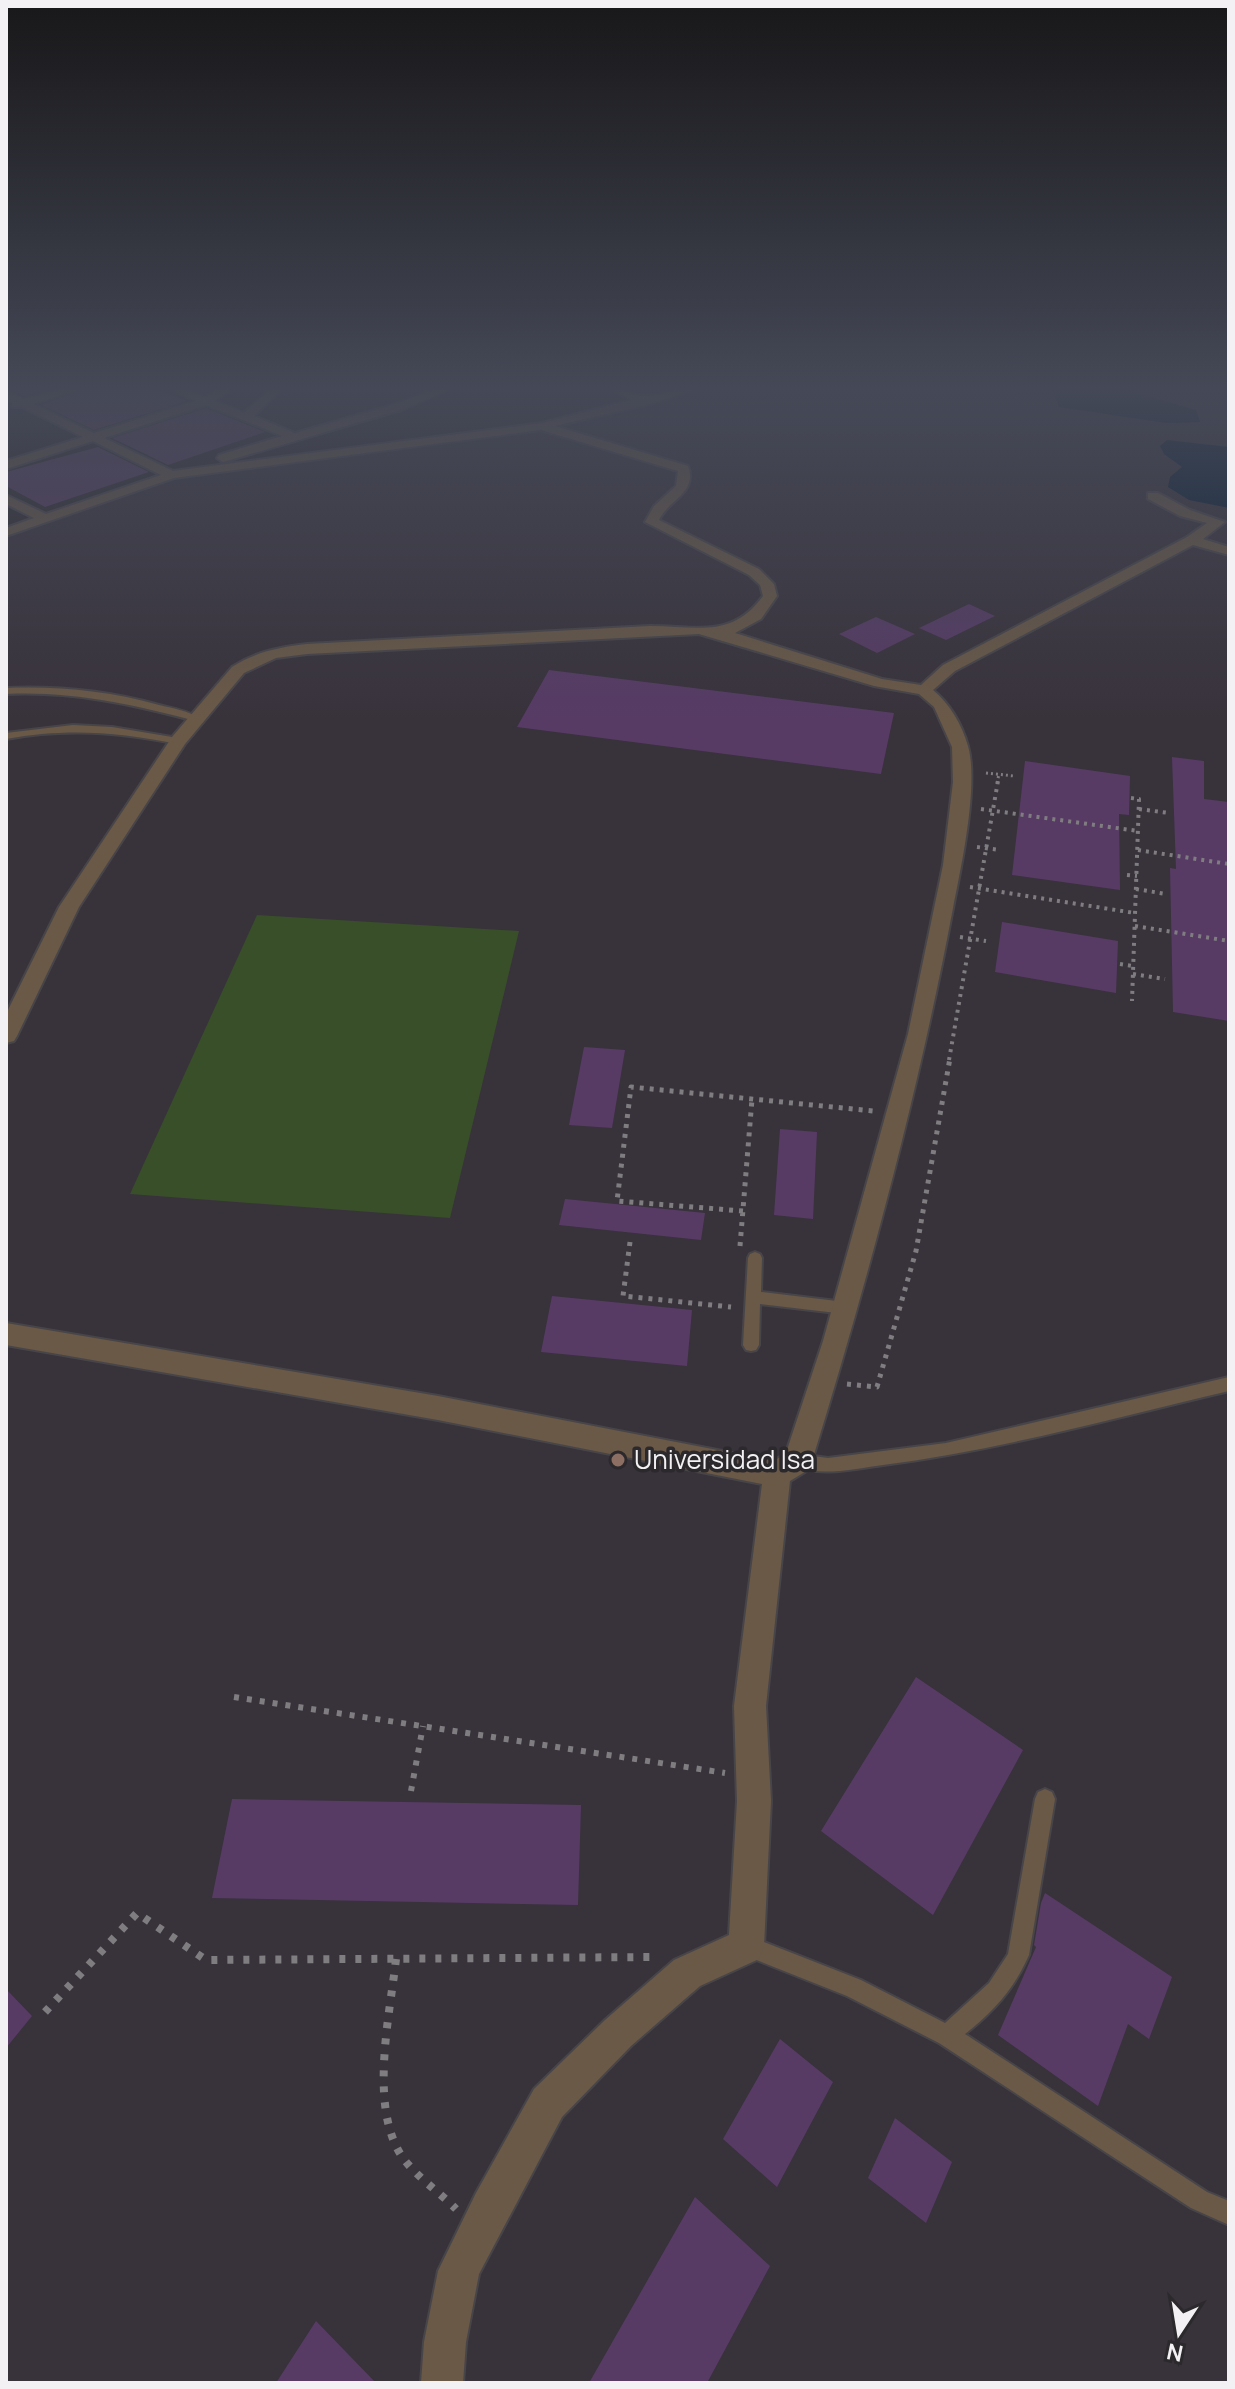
<svg xmlns="http://www.w3.org/2000/svg" width="1235" height="2389" viewBox="0 0 1235 2389" font-family="Manrope,sans-serif">
<rect width="100%" height="100%" fill="#2c292d"/>
<path fill="#38323b" d="M719 385H1229V2383H6V538L178 478 541 430Z"/>
<path fill="#384f2a" d="M257 915 519 931 450 1218 130 1194Z"/>
<path fill="#001a34" d="M1051 385H1108L1196 410 1200 422 1167 423 1059 407Z
M1167 440 1229 447V508L1189 500 1168 487 1170 477 1182 467 1164 454 1160 446Z"/>
<path fill="#573b65" d="M6 385H66L24 396 6 389Z
M96 385H145L187 401 94 430 41 405Z
M206 408 265 432 168 465 112 438Z
M98 447 149 472 45 507 6 486V472Z
M969 604 995 616 946 640 919 628Z
M876 617 915 634 877 653 839 634Z
M549 670 894 713 881 774 517 727Z
M1172 757 1204 761V799L1229 802V1021L1173 1012 1170 868 1176 869Z
M1025 761 1130 776 1129 815 1119 814 1120 890 1012 875Z
M1002 922 1118 941 1116 993 995 972Z
M584 1047 625 1050 612 1128 569 1125Z
M780 1129 817 1132 813 1219 774 1215Z
M565 1199 705 1213 701 1240 559 1225Z
M552 1296 692 1310 687 1366 541 1352Z
M916 1677 1023 1750 933 1915 821 1831Z
M232 1799 581 1805 578 1905 212 1898Z
M1045 1893 1172 1977 1149 2039 1128 2024 1098 2106 998 2035 1036 1947 1034 1945 1041 1903Z
M6 1989 32 2016 6 2048Z
M780 2039 833 2082 777 2187 723 2139Z
M895 2118 952 2162 926 2223 868 2178Z
M695 2197 770 2266 707 2383H589Z
M316 2321 376 2383H276Z"/>
<g fill="none" stroke-linecap="round" stroke-linejoin="round">
<g stroke="#484549" stroke-width="4">
<path id="service" d="M6 688C58 686 109 691 159 705 172 708 188 711 200 718L195 721C132 704 72 691 6 694Z
M73 725 112 727 178 738 183 741 178 744C117 732 67 728 6 739V733Z
M755 1252 760 1254 762 1258 761 1292 845 1302 850 1304 853 1308 850 1312 845 1314 760 1304 759 1345 756 1350 751 1351 746 1350 743 1345 748 1258 750 1254Z
M1229 1377V1391C1114 1418 1000 1450 883 1465 853 1469 821 1477 792 1466L790 1461 792 1456 798 1454 828 1458 946 1443Z
M1045 1789 1052 1792 1055 1799 1029 1955C1014 1989 994 2011 965 2034L1207 2192 1229 2201V2225L1191 2208 939 2043 847 1996 739 1953 735 1946 739 1939 746 1935 861 1980 945 2023 989 1983 1008 1954 1035 1799 1038 1792Z"/>
</g>
<g stroke="#484549" stroke-width="4">
<path id="minor" d="M76 385H93L33 404 94 433 196 401 161 385H175L205 397 224 385H236L215 401 244 413 275 385H286L254 416 295 433 393 405 444 385H459L401 410 223 462 217 458 219 455 282 436 206 405 104 438 173 471 542 423 632 400 603 385C618 385 631 396 645 396 666 396 686 385 708 385L650 404 555 426 688 466C698 493 668 500 659 520L759 569 774 584 777 596 761 619 735 633 882 679 921 685 943 665 1187 537 1207 523 1180 516 1148 499V493H1158L1190 510 1225 522 1203 539 1229 547V555L1193 545 955 671 933 690C950 704 962 725 968 746 979 784 961 868 953 908 918 1095 868 1279 812 1461L808 1470 790 1481 766 1706 771 1801 764 1946 759 1959 700 1986 631 2046 562 2117 479 2274 466 2342 463 2383H421L424 2342 438 2271 476 2193 534 2089 605 2020 674 1960 729 1935 737 1801 734 1706 762 1484 438 1420 6 1345V1323L438 1396 774 1461 786 1453 823 1341 908 1034 943 865 953 782 952 747 934 707 919 694 874 686 699 634 307 654 276 658 244 673 185 744 79 907 17 1036 14 1041 6 1043V1014L59 907 172 737 232 667C255 652 280 647 307 644L650 626C697 626 732 639 763 596L760 585 749 575 645 522 654 506 676 486 678 471 541 430 174 478 6 536V528L34 518 6 504V495L46 514 161 475 93 441 6 469V461L83 437 22 407H12V402L6 399V392L24 399Z"/>
</g>
<path stroke="#7f7d80" stroke-width="3" stroke-dasharray="2 3" stroke-linecap="butt" d="M986 773 1014 776
M997 783 999 774"/>
<path stroke="#7f7d80" stroke-width="4" stroke-dasharray="3 5" stroke-linecap="butt" d="M1131 798 1139 799 1132 1001
M981 809 1138 831
M1139 809 1169 813
M977 847 1000 850
M1138 850 1229 864
M1127 875 1137 876
M970 887 1135 913
M1136 889 1166 894
M1135 926 1229 941
M960 937 986 941
M1120 964 1133 966
M1133 974 1165 979
M949 1060 998 781"/>
<path stroke="#7f7d80" stroke-width="5" stroke-dasharray="4 6" stroke-linecap="butt" d="M743 1211 617 1201 631 1087 873 1111
M630 1242 623 1296 731 1307
M740 1246 752 1099
M847 1384 877 1387 916 1251 950 1058"/>
<path stroke="#7f7d80" stroke-width="6" stroke-dasharray="5 8" stroke-linecap="butt" d="M234 1697 725 1773
M411 1791 423 1726"/>
<path stroke="#7f7d80" stroke-width="8" stroke-dasharray="6 10" stroke-linecap="butt" d="M396 1959C390 2015 368 2108 403 2158 417 2177 439 2192 456 2209
M45 2012 137 1913 206 1960 654 1957"/>
<use href="#service" fill="#6a5947" fill-rule="evenodd"/>
<use href="#minor" fill="#6a5947" fill-rule="evenodd"/>
</g>
<linearGradient id="sky" x2="0" y2="1"><stop stop-color="#181719"/><stop offset="0.54" stop-color="#454957"/><stop offset="1" stop-color="#454957" stop-opacity="0"/></linearGradient>
<rect width="1235" height="719" fill="url(#sky)"/>
<circle fill="#8d6e63" stroke="#2c292d" stroke-width="3" cx="618" cy="1460" r="8"/>
<g text-anchor="middle" stroke-width="7" stroke-linejoin="round" paint-order="stroke">
<g font-size="26" fill="#f3f1f4" stroke="#2c292d" text-anchor="start">
<text x="634" y="1469">Universidad Isa</text>
</g>
</g>
<rect width="1235" height="2389" fill="none" stroke="#f3f1f4" stroke-width="16"/>
<g transform="translate(1179 2333) rotate(192)" stroke="#2c292d" stroke-width="6" paint-order="stroke">
<path d="M0-6L14 30L0 20L-14 30Z" fill="#f3f1f4"/>
<text y="-12" font-size="22" font-weight="bold" text-anchor="middle" fill="#f3f1f4">N</text>
</g>
</svg>
